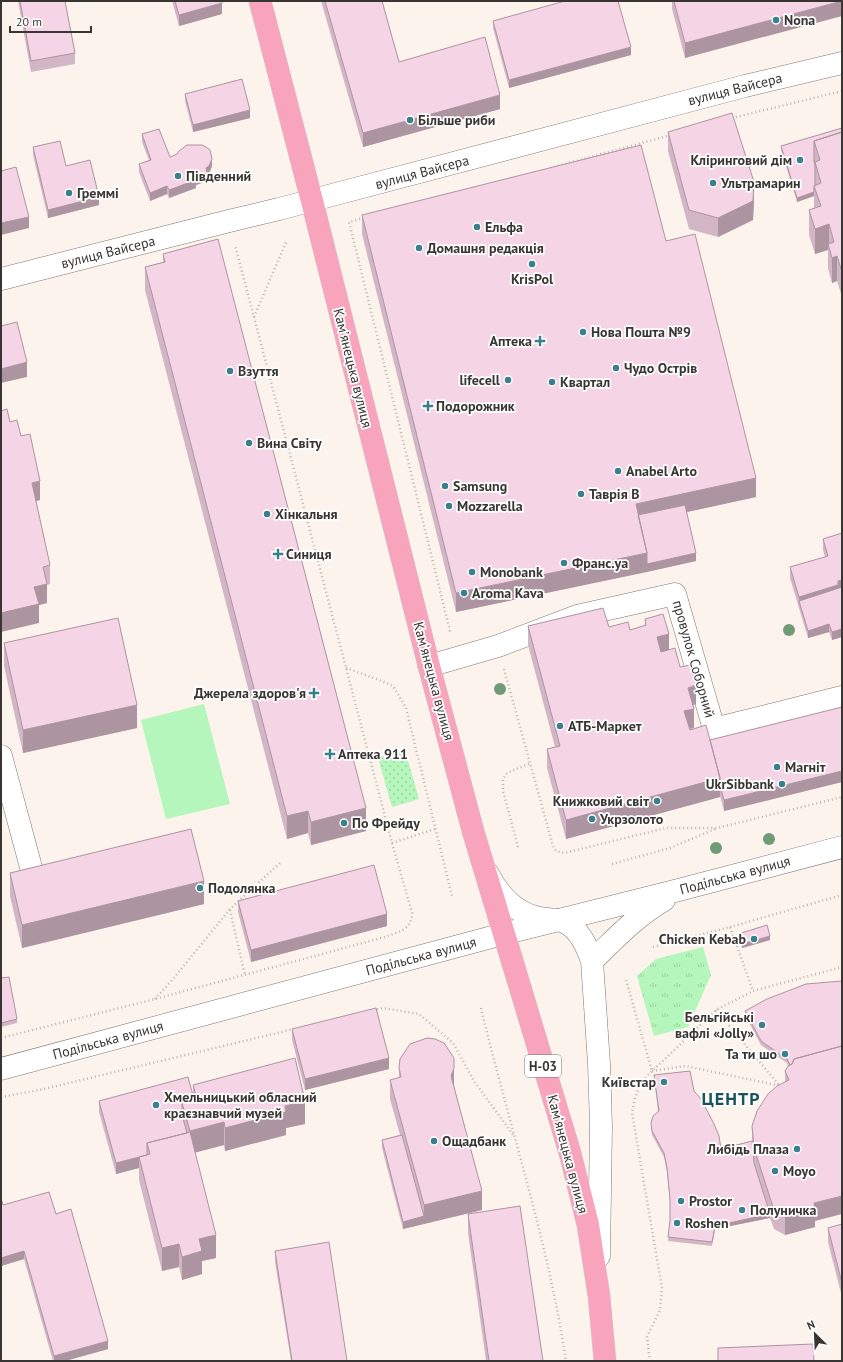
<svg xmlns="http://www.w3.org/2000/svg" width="843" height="1362" viewBox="0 0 843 1362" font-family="'PT Sans',sans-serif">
<defs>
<pattern id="grass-dots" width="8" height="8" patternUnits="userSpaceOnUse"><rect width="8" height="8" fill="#b4f6bb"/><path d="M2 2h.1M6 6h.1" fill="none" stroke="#9cd4a1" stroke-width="1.8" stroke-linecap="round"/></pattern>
<pattern id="park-tufts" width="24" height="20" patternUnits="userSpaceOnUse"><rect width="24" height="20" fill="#b4f6bb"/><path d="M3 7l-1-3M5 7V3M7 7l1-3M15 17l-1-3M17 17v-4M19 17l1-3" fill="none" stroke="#9cd4a1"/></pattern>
</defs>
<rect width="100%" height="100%" fill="#fcf4ec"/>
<path fill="url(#grass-dots)" d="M405 750 419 799 392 807 378 758Z"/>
<path fill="url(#park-tufts)" d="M703 947 711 975 688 1027 654 1036 637 976 656 959Z"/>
<path fill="#b4f6bb" d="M204 704 230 804 166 819 141 720Z"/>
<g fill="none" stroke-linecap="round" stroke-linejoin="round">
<g stroke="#7f7872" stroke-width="23">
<path id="minor" d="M1 279 229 221 279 209 745 86 842 63
M429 666 498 646 577 616 675 594 714 729 842 697
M1 756 32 871
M488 874C499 895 516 914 540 918 548 920 557 918 564 922 580 929 587 947 592 961L599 1064 601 1126 599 1256
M592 961C616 938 635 917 664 900
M1 1069 503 934 671 892 842 847"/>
</g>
<g stroke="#d3d3d2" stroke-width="23">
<path id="major" d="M260 1 312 201 429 666 473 831 570 1153 588 1225 599 1296 605 1361"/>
</g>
<path stroke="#bab4ad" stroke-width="2.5" stroke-dasharray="1 3" stroke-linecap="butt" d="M732 118 842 91
M550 168 671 135
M364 218 349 222 450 631 452 632
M254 317 287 240
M346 668 382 681 393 686 406 708 452 896
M504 669 553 846 556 851 564 853 666 828H717L842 797
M392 843 435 829
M518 847 503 791V779L507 773 531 763
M612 864 670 848 715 829
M230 910 245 975
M730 927 842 895
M653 947 730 927 753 991
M626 980 652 1071
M155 999 174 978 230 909 280 863
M481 1008C509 1125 548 1241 566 1361
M373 1010 383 1008 419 1014 453 1043 474 1081 514 1136
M716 1010 779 1085
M1 1038 155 999 385 937C398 932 412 930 412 913L392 843 235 245
M652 1071 685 1066 781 1086
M1 1097 44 1089 294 1029
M650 1361 647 1337 660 1310 662 1288 632 1113 635 1098 641 1082 716 1010 753 991 842 967"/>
<use href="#minor" stroke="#fff" stroke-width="22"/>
<use href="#major" stroke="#f7a4bc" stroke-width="22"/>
</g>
<g fill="#719a78">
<circle cx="789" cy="630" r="6"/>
<circle cx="500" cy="689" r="6"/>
<circle cx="769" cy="839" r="6"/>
<circle cx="716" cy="848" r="6"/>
</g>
<path fill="#d3b6c6" d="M18 1H65L75 53V64L31 72Z
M172 1H222V14L179 26Z
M321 1H382L399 62 500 109 363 147Z
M672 1H842L685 58 672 9Z
M493 21 631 55 509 88 493 28Z
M185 94 250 118 193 132 185 101Z
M842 128V297L837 281 832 283 828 269V250L815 254 809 235V210L814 208V196L797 202 781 150V146Z
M668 132 754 201 753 220 718 237 689 229 668 151Z
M142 134 170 157 212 166 209 174H207V181L196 185V188L169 198 167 194 150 201 139 172V164L149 160 142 142Z
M33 147 66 166 99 205 48 218 33 155Z
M362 215 666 241 756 497 686 512 696 561 456 612 362 234Z
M163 254 366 831 311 845 308 833 287 839 145 290V267L163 262Z
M10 422 21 436 40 500 36 501 50 565V584L47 585V603L39 605V623Z
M842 533V637L832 640 829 632 808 638 790 578V567L825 557 823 550V539Z
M645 619 669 650 680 667 696 704 693 705 694 728 689 729 690 730 710 740 842 707V782L724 811 720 796V797L566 839 547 768V749L555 747 528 645V626L609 627 630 630 645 626Z
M4 643 137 728 23 753 4 666Z
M10 873 204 904 22 948 10 896Z
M238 901 387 926 251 962 238 912Z
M738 934 770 940 742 948 738 938Z
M1 978 17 1019V1023L1 1027Z
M806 984 815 1227 785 1235 774 1229 770 1218 715 1229 712 1246 668 1241 670 1220V1203L667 1172 664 1157 652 1135 651 1127V1123L658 1112 654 1075 694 1091 721 1149 752 1141V1126L785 1082V1071L788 1066 787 1063 761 1045 745 1015V1011Z
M292 1029 389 1069 305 1090 292 1040Z
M399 1068 454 1085 482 1210 403 1229 382 1148V1140L400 1135 390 1099V1080L399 1078Z
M193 1085 305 1124 286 1128V1135L225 1151 224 1145 195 1152 216 1258 202 1261V1274L182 1280 179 1267 162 1271 139 1180V1168L116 1174 99 1112V1101L193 1097Z
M1 1198 3 1205 56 1214 108 1349 65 1361H53L24 1259 1 1266Z
M468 1214 543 1361H486L468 1233Z
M842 1224V1297L828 1242V1228Z
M275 1251 347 1361H291L275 1262Z"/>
<path fill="#ac94a1" d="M842 1V16L685 58V43Z
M222 3V14L179 26V15Z
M631 47V55L509 88V80Z
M500 95V109L363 147V133Z
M250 110V118L193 132V125Z
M212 159V166L209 174H207V181L196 185V188L169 198V190L195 178 206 168Z
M754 182V201L753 220 718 237V218Z
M167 186V194L150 201V193Z
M814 192V196L797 202V198Z
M99 197V205L48 218V210Z
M29 217V228L1 235V223Z
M829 224V246L828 244V250L815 254V229Z
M837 256V281L832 283V258Z
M27 362V377L1 383V369Z
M756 478V497L637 523 636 504Z
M40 481V500L32 502V483Z
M647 553V572L456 612V593Z
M696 553V561L647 572V564Z
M842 580V591L799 601V597Z
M47 584V603L39 605V623L1 632V613L34 587Z
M829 624V632L808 638V631Z
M842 629V637L832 640V632Z
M669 634V653L657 656V637Z
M696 685V704L688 707V688Z
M137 705V728L23 753V730Z
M694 709V728L684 730V711Z
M842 771V782L724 811V800Z
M720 778V797L566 839V820Z
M366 808V831L311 845V822Z
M308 811V833L287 839V816Z
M204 881V904L22 948V925Z
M387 914V926L251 962V950Z
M770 936V940L742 948V944Z
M389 1058V1069L305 1090V1079Z
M454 1068V1087L451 1076Z
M305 1101V1124L286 1128V1135L225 1151V1128L285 1106Z
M224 1122V1145L190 1154V1131Z
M139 1157V1168L116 1174V1163Z
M482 1191V1210L403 1229V1222L424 1216V1205Z
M842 1196V1214L815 1221V1227L785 1235V1217L814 1203Z
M770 1214V1218L715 1229 712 1246 715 1226Z
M216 1235V1258L202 1261V1274L182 1280V1257L199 1239Z
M179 1244V1267L162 1271V1248Z
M24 1251V1259L1 1266V1258Z
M108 1341V1349L65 1361H54V1356Z"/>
<path fill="#f5d4e6" stroke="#ac94a1" d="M20 1H65L75 53 31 61Z
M175 1H222V3L179 15Z
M325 1H382L399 62 485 37 500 95 363 133Z
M565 1H618L631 47 509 80 493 21Z
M674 1H842L685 43Z
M242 79 250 110 193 125 185 94Z
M732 113 754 182 753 201 718 218 689 210 668 132Z
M842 128V132L814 141V162L815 165V185L814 186V192L797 198 781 146Z
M159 129 170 157 177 154 179 151 187 145H202L206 147 210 150 212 159 209 166 206 168 207 173 195 178 196 180 169 190 167 186 150 193 139 164 151 160 142 134Z
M842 132V272L837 256 832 258 828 244 834 242 829 224 815 229 809 210 821 206 814 186 821 183 815 162 820 160 814 141Z
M60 141 66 166 90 160 99 197 48 210 33 147Z
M641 145 666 241 695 234 756 478 636 504 647 553 456 593 362 215Z
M16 167 29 217 1 223V171Z
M218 239 366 808 311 822 308 811 287 816 145 267 165 262 163 254Z
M17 322 27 362 1 369V326Z
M7 409 10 422 17 420 21 436 30 434 40 481 32 483 50 565 43 567 47 584 34 587 39 604 1 613V411Z
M685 505 696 553 647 564V553L638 515Z
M842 533V580L838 581V585L799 597 790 567 828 556 823 539Z
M842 587V629L832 632 829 624 808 631 799 601Z
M603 608 609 627 628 622 630 630 646 625 645 619 663 614 669 634 657 637 661 652 675 648 680 667 690 665 696 685 688 688 694 709 684 711 690 730 706 725 720 778 566 820 547 749 560 746 528 626Z
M118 618 137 705 23 730 4 643Z
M842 707V771L724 800 720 785V778L710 740Z
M191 829 204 881 22 925 10 873Z
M374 865 387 914 251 950 238 901Z
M767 925 770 936 742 944 738 934Z
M9 977 17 1019 1 1023V978Z
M842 981V1046L794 1059 792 1064 790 1065 787 1059 761 1041 745 1011 767 999 806 984Z
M376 1008 389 1058 305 1079 292 1029Z
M427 1038 435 1039 444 1043 454 1058V1068L451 1076 482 1191 424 1205 390 1080 401 1077 399 1068 400 1059 410 1044Z
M842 1046V1196L814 1203 815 1208 785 1217 774 1210 754 1148 752 1126 757 1111 768 1094 777 1086 789 1080 785 1071 788 1066 792 1064 794 1059Z
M295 1058 305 1101 285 1106 286 1112 225 1128 224 1122 190 1131 182 1103 197 1099 193 1085Z
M690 1071 694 1091 701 1099 714 1124 719 1136 721 1149 752 1141 754 1163 770 1214 715 1226 712 1242 668 1237 670 1220V1199L667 1168 664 1153 652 1131 651 1123 653 1116 659 1111 654 1075Z
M188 1077 194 1099 182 1103V1115L187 1133 147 1143V1155L116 1163 99 1101Z
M190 1132 216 1235 199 1239 202 1251 182 1257 179 1244 162 1248 139 1157 150 1154 147 1143Z
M402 1135 424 1216 403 1222 382 1140Z
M49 1192 56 1214 71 1209 108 1341 54 1356 24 1251 1 1258V1198L3 1205Z
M520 1206 543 1361H489L468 1214Z
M842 1224V1283L828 1228Z
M329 1242 347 1361H292L275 1251Z
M813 1344 814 1361H718V1348Z"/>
<g fill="#3a808c" stroke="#fff" stroke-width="1.5">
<circle cx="776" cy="20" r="4"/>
<circle cx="410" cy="120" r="4"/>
<circle cx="800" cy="160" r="4"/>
<circle cx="178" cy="176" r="4"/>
<circle cx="713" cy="183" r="4"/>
<circle cx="69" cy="193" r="4"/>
<circle cx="477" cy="227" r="4"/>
<circle cx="419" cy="248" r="4"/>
<circle cx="532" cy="264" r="4"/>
<circle cx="583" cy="332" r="4"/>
<path d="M538 335h4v4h4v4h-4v4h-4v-4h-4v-4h4z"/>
<circle cx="616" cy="368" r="4"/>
<circle cx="230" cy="371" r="4"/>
<circle cx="508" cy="380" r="4"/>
<circle cx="552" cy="382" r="4"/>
<path d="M426 400h4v4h4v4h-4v4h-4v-4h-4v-4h4z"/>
<circle cx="249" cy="443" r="4"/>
<circle cx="618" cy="471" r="4"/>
<circle cx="445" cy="486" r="4"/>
<circle cx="581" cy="494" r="4"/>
<circle cx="449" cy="506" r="4"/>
<circle cx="267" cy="514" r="4"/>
<path d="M276 548h4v4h4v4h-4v4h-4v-4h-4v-4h4z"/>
<circle cx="564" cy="563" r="4"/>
<circle cx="472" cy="572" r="4"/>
<circle cx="464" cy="593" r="4"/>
<path d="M312 687h4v4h4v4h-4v4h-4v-4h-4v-4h4z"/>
<circle cx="560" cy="726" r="4"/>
<path d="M328 748h4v4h4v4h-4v4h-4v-4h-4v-4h4z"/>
<circle cx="777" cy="767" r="4"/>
<circle cx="782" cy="784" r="4"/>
<circle cx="657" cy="801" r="4"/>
<circle cx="592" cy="819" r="4"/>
<circle cx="344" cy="823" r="4"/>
<circle cx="200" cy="888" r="4"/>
<circle cx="754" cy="939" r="4"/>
<circle cx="762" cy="1025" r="4"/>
<circle cx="785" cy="1054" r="4"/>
<circle cx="664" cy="1082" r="4"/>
<circle cx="156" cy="1105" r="4"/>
<circle cx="434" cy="1141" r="4"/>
<circle cx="797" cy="1149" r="4"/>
<circle cx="775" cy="1171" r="4"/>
<circle cx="681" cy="1201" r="4"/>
<circle cx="742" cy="1210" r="4"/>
<circle cx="677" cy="1223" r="4"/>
</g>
<g text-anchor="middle" stroke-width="3.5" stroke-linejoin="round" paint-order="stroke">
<rect fill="#fff" stroke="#747270" stroke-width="1" x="525" y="1055" width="36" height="22" rx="3"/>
<g font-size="13" font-weight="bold" fill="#383532">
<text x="543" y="1071">Н-03</text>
</g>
<g font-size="14" font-weight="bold" fill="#383532" stroke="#fff" text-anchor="start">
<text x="784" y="25">Nona</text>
<text x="418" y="125">Більше риби</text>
<text x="792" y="165" text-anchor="end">Кліринговий дім</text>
<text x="186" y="181">Південний</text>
<text x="721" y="188">Ультрамарин</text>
<text x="77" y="198">Греммі</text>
<text x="485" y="232">Ельфа</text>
<text x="427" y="253">Домашня редакція</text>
<text x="532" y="284" text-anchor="middle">KrisPol</text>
<text x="591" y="337">Нова Пошта №9</text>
<text x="532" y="346" text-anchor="end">Аптека</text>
<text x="624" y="373">Чудо Острів</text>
<text x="238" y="376">Взуття</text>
<text x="500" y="385" text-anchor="end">lifecell</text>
<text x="560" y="387">Квартал</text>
<text x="436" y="411">Подорожник</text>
<text x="257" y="448">Вина Світу</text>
<text x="626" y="476">Anabel Arto</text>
<text x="453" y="491">Samsung</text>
<text x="589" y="499">Таврія В</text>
<text x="457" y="511">Mozzarella</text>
<text x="275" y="519">Хінкальня</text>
<text x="286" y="559">Синиця</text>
<text x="572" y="568">Франс.уа</text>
<text x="480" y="577">Monobank</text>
<text x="472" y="598">Aroma Kava</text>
<text x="306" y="698" text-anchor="end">Джерела здоров'я</text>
<text x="568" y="731">АТБ-Маркет</text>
<text x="338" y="759">Аптека 911</text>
<text x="785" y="772">Магніт</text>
<text x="774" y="789" text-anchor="end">UkrSibbank</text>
<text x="649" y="806" text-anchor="end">Книжковий світ</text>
<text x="600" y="824">Укрзолото</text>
<text x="352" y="828">По Фрейду</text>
<text x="208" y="893">Подолянка</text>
<text x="746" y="944" text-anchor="end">Chicken Kebab</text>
<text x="754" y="1022" text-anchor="end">Бельгійські<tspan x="754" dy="16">вафлі «Jolly»</tspan></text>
<text x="777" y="1059" text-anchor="end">Та ти шо</text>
<text x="656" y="1087" text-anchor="end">Київстар</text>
<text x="164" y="1102">Хмельницький обласний<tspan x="164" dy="16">краєзнавчий музей</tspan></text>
<text x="442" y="1146">Ощадбанк</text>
<text x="789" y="1154" text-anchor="end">Либідь Плаза</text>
<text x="783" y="1176">Moyo</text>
<text x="689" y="1206">Prostor</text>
<text x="750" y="1215">Полуничка</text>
<text x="685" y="1228">Roshen</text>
</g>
<g font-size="14" fill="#383532" stroke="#fff">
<text transform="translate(735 89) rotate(-14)" y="5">вулиця Вайсера</text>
<text transform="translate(422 172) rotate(-15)" y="5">вулиця Вайсера</text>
<text transform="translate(108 252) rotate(-14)" y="5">вулиця Вайсера</text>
<text transform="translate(353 368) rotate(76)" y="5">Камʼянецька вулиця</text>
<text transform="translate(694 659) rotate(74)" y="5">провулок Соборний</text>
<text transform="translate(434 681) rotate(75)" y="5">Камʼянецька вулиця</text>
<text transform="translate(735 875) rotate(-15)" y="5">Подільська вулиця</text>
<text transform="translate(421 956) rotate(-15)" y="5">Подільська вулиця</text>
<text transform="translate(108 1040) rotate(-15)" y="5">Подільська вулиця</text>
<text transform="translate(568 1154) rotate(75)" y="5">Камʼянецька вулиця</text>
</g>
<g font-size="18" font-weight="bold" letter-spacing="1" fill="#19535c" stroke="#fff">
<text x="731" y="1105">ЦЕНТР</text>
</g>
</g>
<rect width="843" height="1362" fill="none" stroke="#383532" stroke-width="4"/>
<g transform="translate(815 1334) rotate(336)" stroke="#ffffff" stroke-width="3" paint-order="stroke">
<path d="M0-3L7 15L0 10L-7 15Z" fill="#383532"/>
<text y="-6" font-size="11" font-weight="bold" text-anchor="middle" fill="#383532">N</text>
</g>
<path d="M10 26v6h81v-6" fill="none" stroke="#383532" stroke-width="2"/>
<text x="16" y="26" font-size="12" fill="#383532" stroke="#ffffff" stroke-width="3" paint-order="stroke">20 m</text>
</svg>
